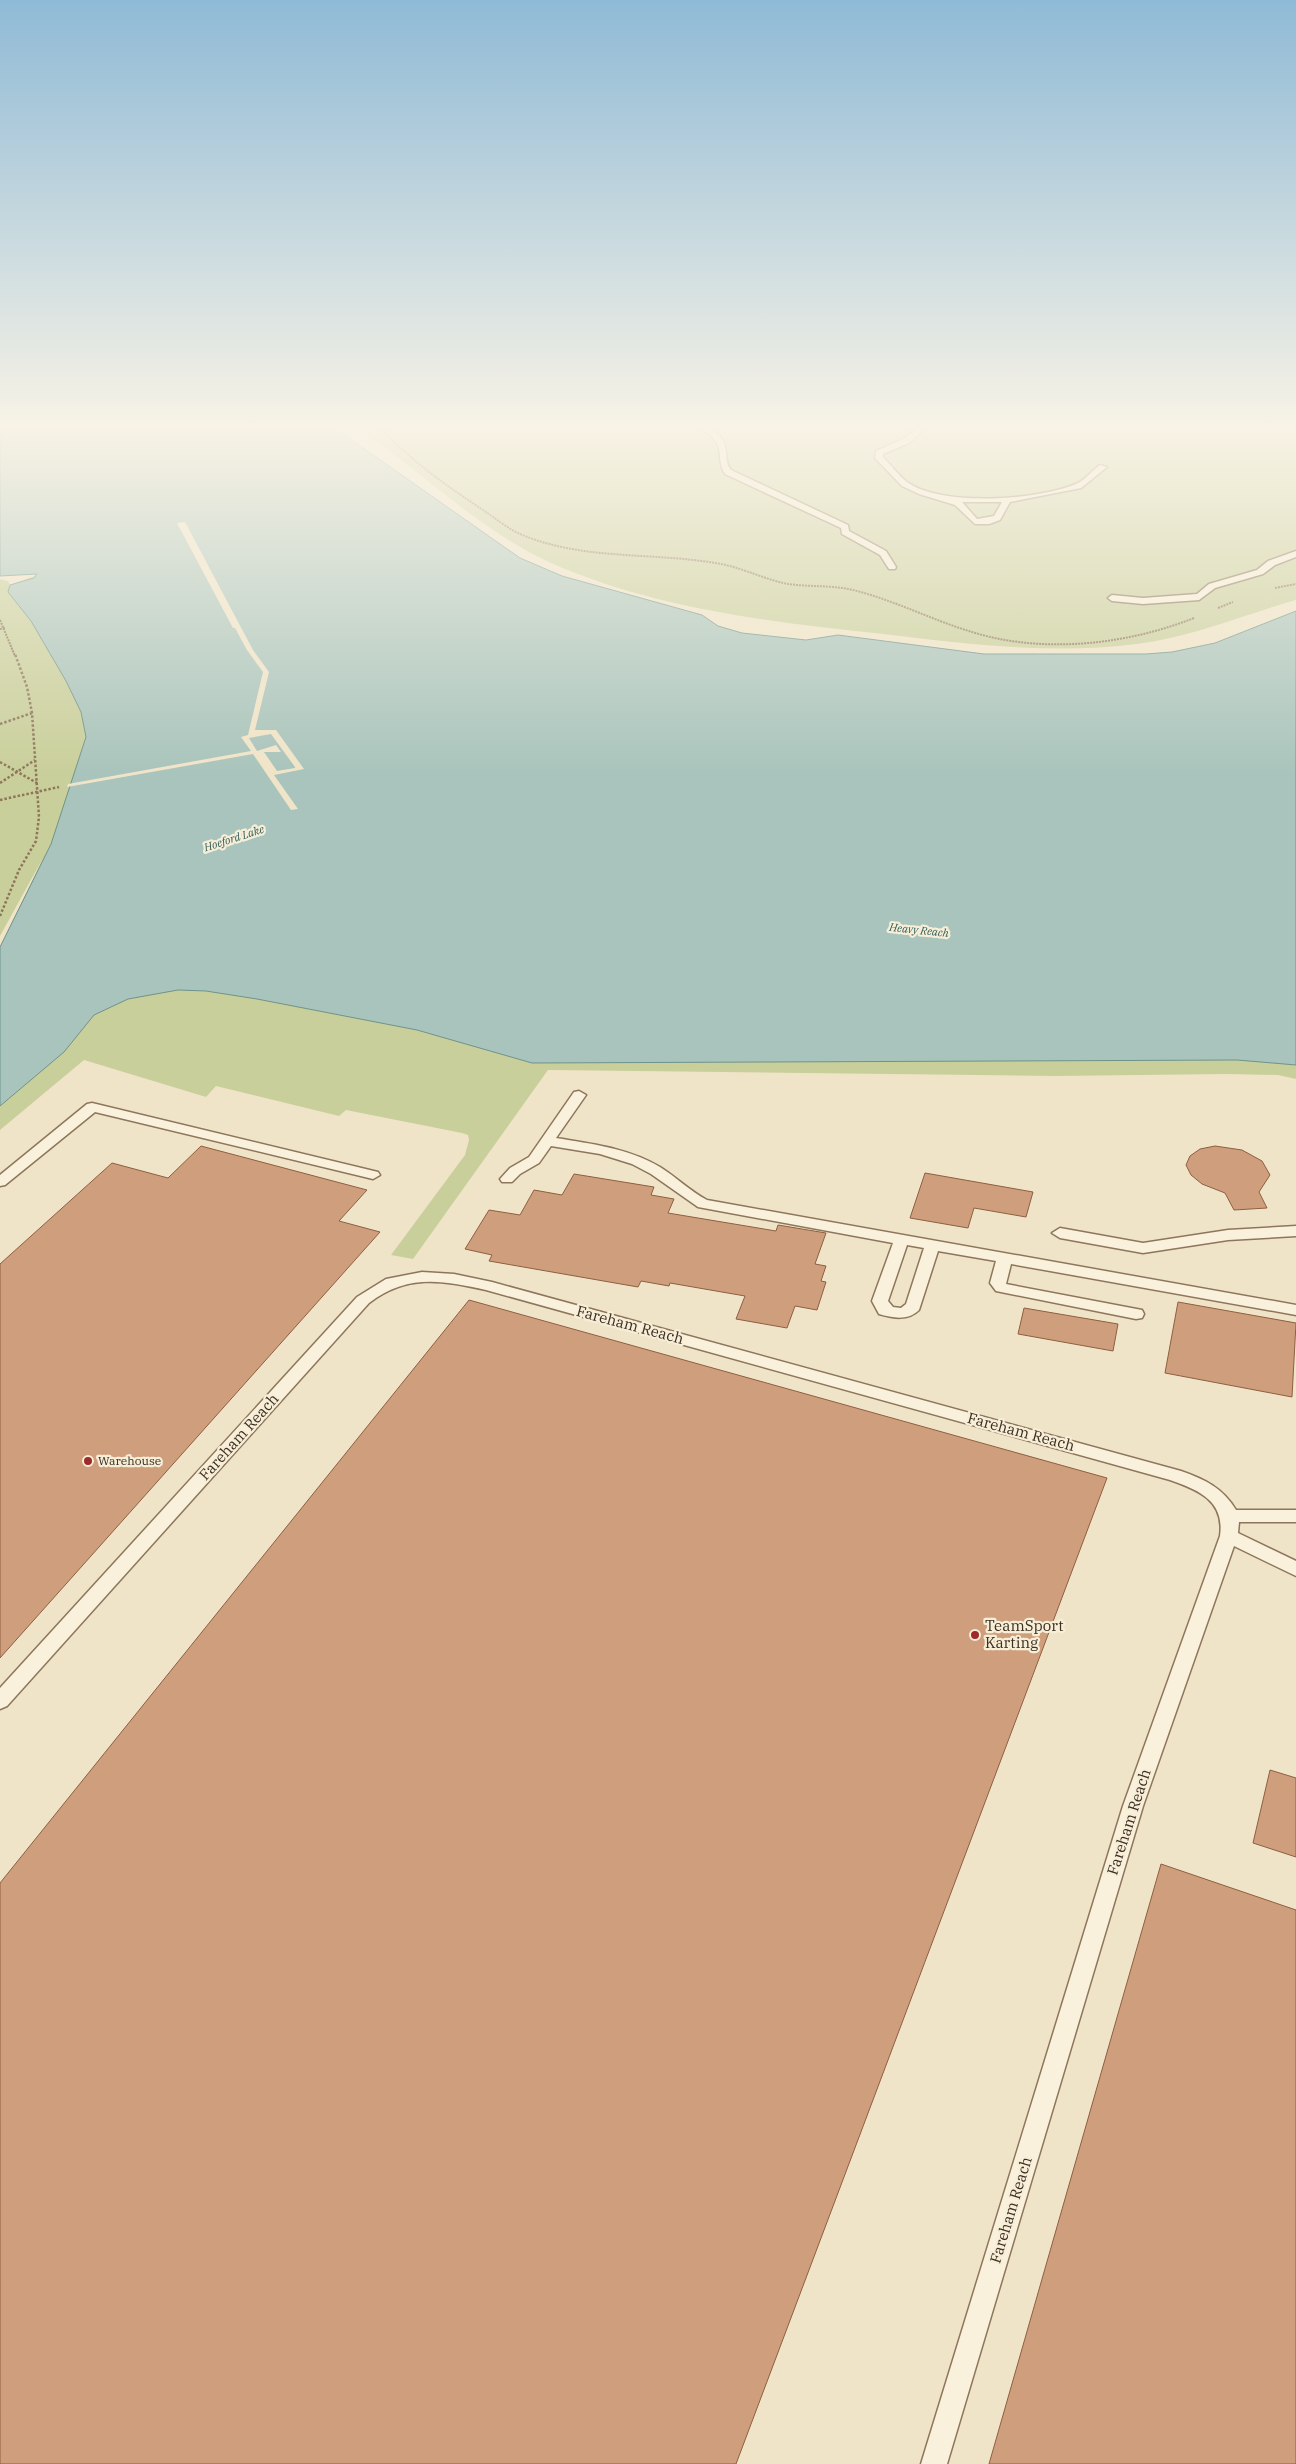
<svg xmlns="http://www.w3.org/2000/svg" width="1296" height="2464" viewBox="0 0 1296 2464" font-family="'IBM Plex Serif',serif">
<rect width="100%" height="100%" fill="#f0e4c8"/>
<path fill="#c9cf9b" d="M0 429 48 562 1296 969V1079L1278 1075 1227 1074 1055 1076 548 1070 413 1259 391 1255 465 1155 469 1140 468 1135 462 1133 346 1110 339 1116 216 1086 206 1097 84 1060 0 1130V947L43 858 0 936V579L8 581 10 585 37 575 31 574 0 576Z
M358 429H1296V600C1243 615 1192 637 1137 644 1053 655 967 644 883 634 771 622 656 609 551 563 480 531 423 472 358 429Z"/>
<path fill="#a9c4bc" stroke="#6f938a" d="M0 429H336L520 558 562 576 702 615 718 626 742 633 806 640 838 635 984 654H1146L1172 652 1215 643 1296 611V1065L1237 1060 532 1063 417 1030 257 999 206 991 178 990 128 999 94 1015 64 1052 0 1106V947L51 844 86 737 81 712 66 681 31 621 8 592 10 585 34 578 37 574 0 576Z"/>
<path fill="#f0e4c8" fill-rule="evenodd" d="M185 522 253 650 269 672 255 730H276L304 769 274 775 298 809 291 810 253 754 67 787 68 784 251 751 241 737 248 735 263 672 247 650 235 628H233L177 523ZM271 734 295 767V768L277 771 264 752H281L276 745 257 751 249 738Z"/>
<path fill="#cf9f7d" stroke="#8d5f41" d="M201 1146 367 1190 339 1221 380 1232 0 1658V1264L112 1163 168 1178Z
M1215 1146 1242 1150 1262 1161 1270 1175 1259 1192 1267 1208 1234 1210 1225 1193 1202 1184 1191 1175 1186 1165 1190 1156 1200 1149Z
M925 1173 1033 1192 1026 1217 974 1208 968 1228 910 1218Z
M574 1174 654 1187 651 1195 674 1199 668 1213 776 1231 778 1225 826 1233 815 1264 826 1266 821 1281 826 1282 817 1310 795 1306 787 1328 736 1319 745 1296 670 1283 669 1286 641 1281 638 1287 489 1261 492 1255 465 1249 489 1210 520 1215 534 1190 562 1195Z
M469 1300 1107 1478 736 2464H0V1883Z
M1178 1302 1296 1323 1292 1397 1165 1373Z
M1024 1308 1118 1324 1113 1351 1018 1334Z
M1270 1770 1296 1778V1857L1253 1843Z
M1161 1864 1296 1910V2464H989Z"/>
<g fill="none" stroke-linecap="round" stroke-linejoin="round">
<g stroke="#8d765c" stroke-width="3">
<path id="lane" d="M703 429H711C734 444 721 458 731 470L848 525 849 531 886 551 896 567 895 569H889L880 555 842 534 841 528 725 474C718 464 722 454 717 443 713 437 707 433 703 429Z
M913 429H920L922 431 909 443 883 454V457C891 465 898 475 907 482 941 507 1038 500 1076 484 1086 480 1091 471 1100 465L1107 467 1081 488 1010 502 1000 520 989 524H975L955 505 919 494 902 486 875 458 876 451 903 439 914 431ZM962 502H1002L994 516 977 519Z
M1296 551V557L1275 565 1263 574 1215 588 1199 600 1143 604 1112 601 1108 598 1112 595 1143 598 1197 594 1209 584 1257 570 1268 561Z
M579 1091 586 1095 556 1138C592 1144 628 1148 660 1167 676 1177 690 1191 707 1200L1296 1305V1315L1011 1264 1006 1284 1142 1310 1144 1314 1142 1318 1136 1319 996 1291 990 1283 996 1261 938 1251 919 1310C908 1321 893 1318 879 1314L872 1301 893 1243 698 1207 651 1174 632 1164 600 1154 551 1146 539 1163 520 1174 512 1182H502L500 1179 510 1168 529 1157 574 1092ZM907 1245 924 1248 906 1304 901 1308 893 1307 888 1301Z
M92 1103 378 1172 380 1175 373 1179 95 1112 5 1185 0 1186V1175L87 1104Z
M1296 1226V1236L1228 1240 1143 1253 1060 1238 1052 1233 1060 1228 1143 1243 1228 1230Z
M422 1272 454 1274 492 1282 1181 1471C1204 1479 1223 1488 1236 1510H1296V1522H1239L1238 1533 1296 1561V1576L1234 1546 1143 1806 947 2464H921L1123 1806 1220 1536C1225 1501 1199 1490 1170 1480L486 1290C441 1280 407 1274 369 1303L7 1706 0 1709V1688L357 1297 386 1279Z"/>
</g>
<path stroke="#8d765c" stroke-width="2" stroke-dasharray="2 1" stroke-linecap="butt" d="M382 429C412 462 447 486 483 510 495 518 507 528 520 534 585 562 658 551 726 565 747 570 767 580 788 584 810 587 832 585 853 590 894 600 932 620 972 632 1042 654 1126 645 1194 618
M1275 588 1296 584
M1218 608 1233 602
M0 620 15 656
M0 629 5 628"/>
<path stroke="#8d765c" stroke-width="2.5" stroke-dasharray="2.5 2" stroke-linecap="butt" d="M0 724 32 713
M0 762 37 783
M0 783 35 760
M0 800 59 787
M0 916 19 870 36 841 39 817 32 713 27 687 15 654"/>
<use href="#lane" fill="#faf1dc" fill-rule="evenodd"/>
</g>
<linearGradient id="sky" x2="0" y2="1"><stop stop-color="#8fbad6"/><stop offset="0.55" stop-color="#f8f3e6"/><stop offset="1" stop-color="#f8f3e6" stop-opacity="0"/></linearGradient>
<rect width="1296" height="774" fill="url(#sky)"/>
<g fill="#9e2a2b" stroke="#f7eed8" stroke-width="2">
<circle cx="88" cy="1461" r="5"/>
<circle cx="975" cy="1635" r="5"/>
</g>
<g text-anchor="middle" stroke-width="4.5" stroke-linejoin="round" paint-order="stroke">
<g font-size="11" font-style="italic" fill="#2f5d5a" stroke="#f7eed8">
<text transform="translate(234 838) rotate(-18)" y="4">Hoeford Lake</text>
<text transform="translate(919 930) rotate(6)" y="4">Heavy Reach</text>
</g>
<g font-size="12" fill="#3d2e20" stroke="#f7eed8" text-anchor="start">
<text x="98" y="1465">Warehouse</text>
</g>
<g font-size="15" fill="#3d2e20" stroke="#f7eed8">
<text transform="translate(630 1325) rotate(15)" y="5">Fareham Reach</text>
<text transform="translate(1021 1432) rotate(15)" y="5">Fareham Reach</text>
<text transform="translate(239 1437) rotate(-48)" y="5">Fareham Reach</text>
<text transform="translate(1129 1822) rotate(-72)" y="5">Fareham Reach</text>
<text transform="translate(1011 2210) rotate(-73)" y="5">Fareham Reach</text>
</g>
<g font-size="15" fill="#3d2e20" stroke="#f7eed8" text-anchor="start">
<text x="985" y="1631">TeamSport<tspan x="985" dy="17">Karting</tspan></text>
</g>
</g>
</svg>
